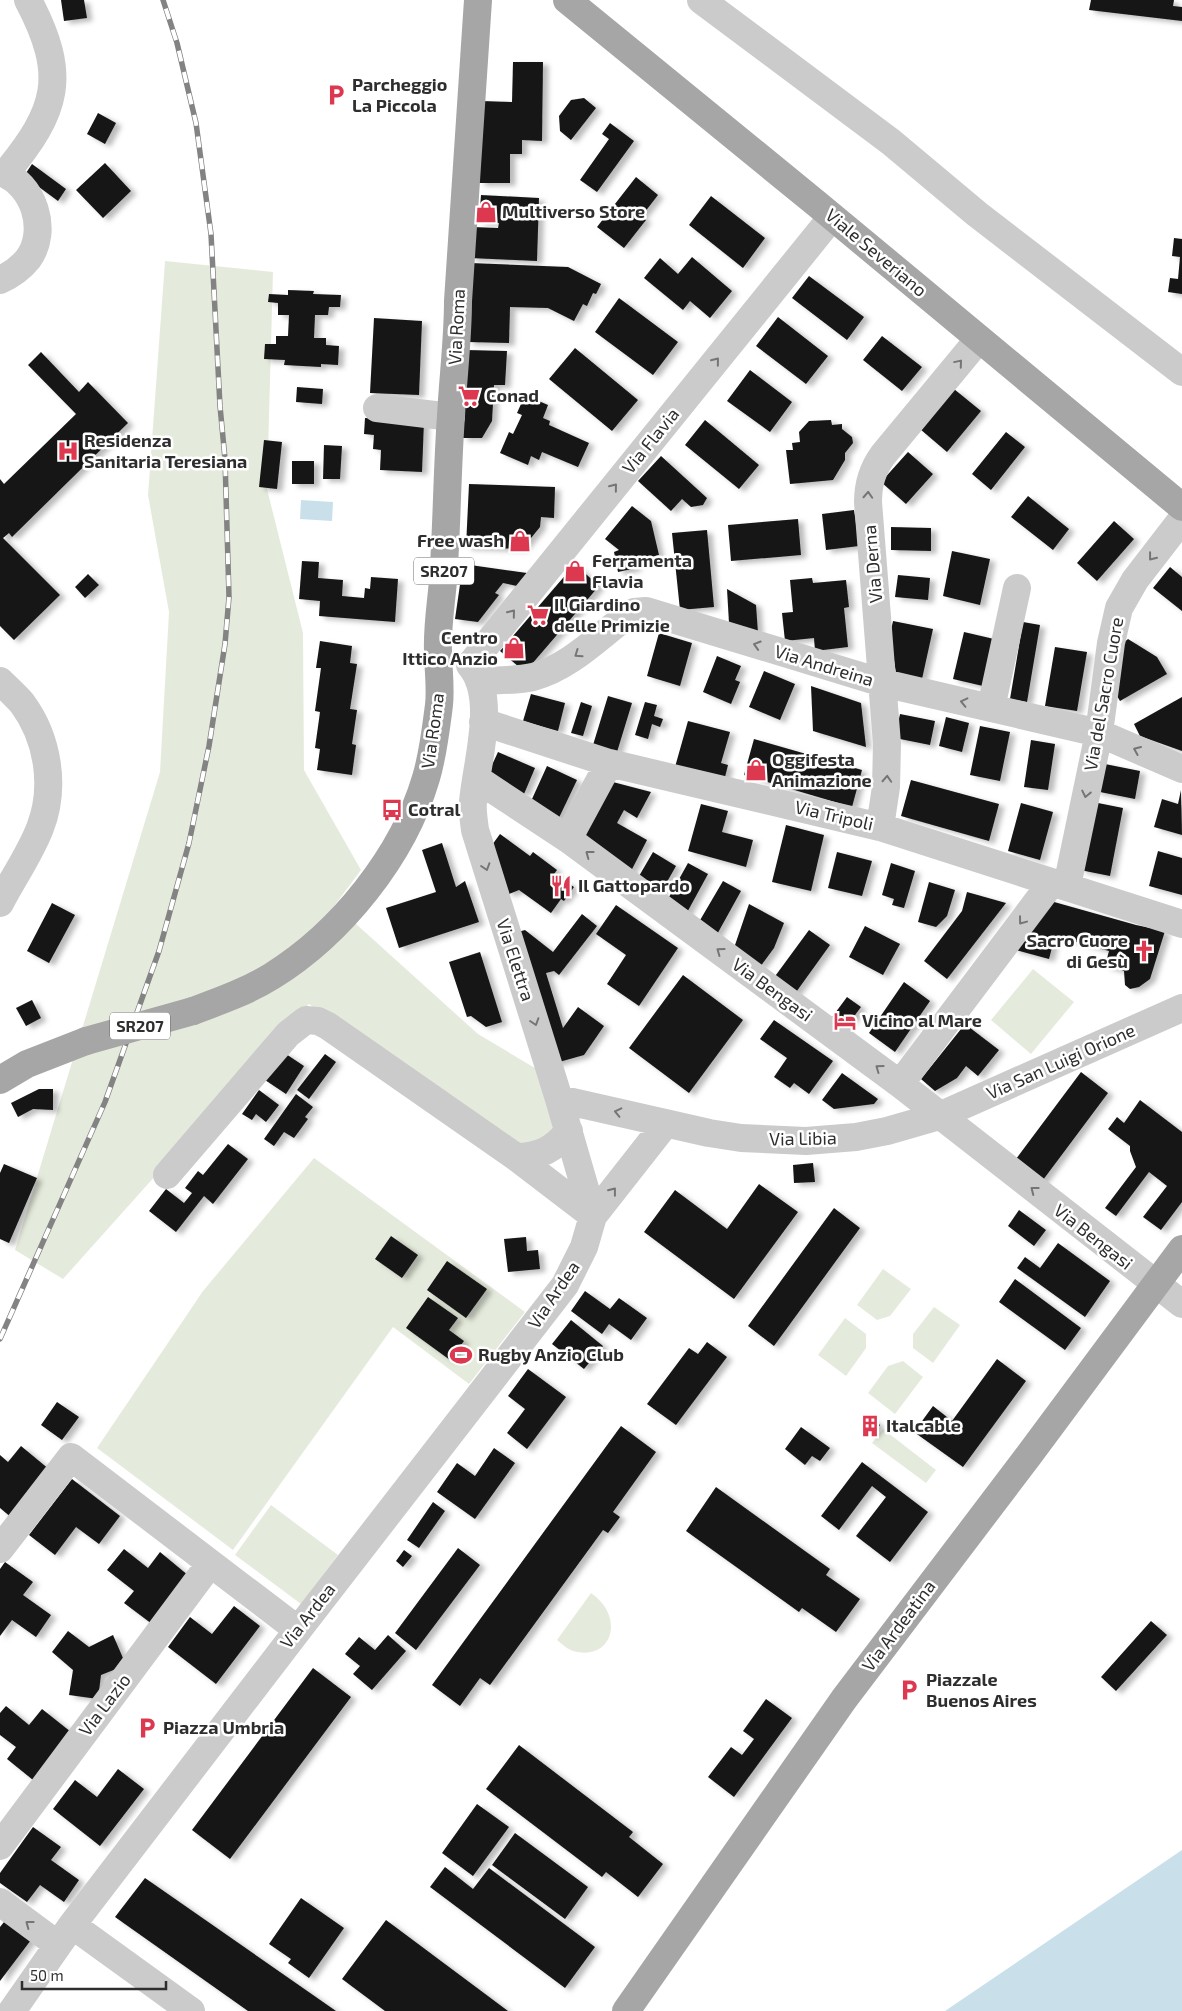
<svg xmlns="http://www.w3.org/2000/svg" width="1182" height="2011" viewBox="0 0 1182 2011" font-family="'Exo 2',sans-serif">
<defs>
<filter id="shadow"><feDropShadow dx="5.5" dy="3" stdDeviation="2.5" flood-color="#0004"/></filter>
</defs>
<rect width="100%" height="100%" fill="#fff"/>
<path fill="#e5ebdc" d="M165 261 273 272 267 489 303 633 304 770 361 870 335 905 478 1034 540 1071 558 1124 541 1141 515 1149 309 1004 63 1279 15 1250 160 772 169 612 148 495Z
M1033 969 1074 1002 1031 1054 991 1020Z
M314 1158 525 1312 469 1384 393 1327 233 1550 97 1448 203 1291Z
M883 1269 911 1289 890 1316 877 1320 857 1305Z
M934 1307 960 1325 933 1363 913 1348V1334Z
M845 1318 866 1334V1348L846 1376 818 1355Z
M903 1361 923 1377 895 1414 868 1393 888 1366Z
M883 1429 936 1470 926 1483 872 1443Z
M271 1505 338 1555 301 1604 235 1555Z
M591 1593C626 1617 612 1662 573 1651 567 1649 562 1644 557 1640Z"/>
<path fill="#c9e0ea" d="M301 500 333 502 332 521 300 519Z
M1182 1850V2011H945Z"/>
<path fill="#151515" filter="url(#shadow)" d="M61 0H84L87 18 64 21Z
M1091 0H1174L1173 6 1182 7V21L1089 10Z
M513 62H543L542 141 522 140V154H510V183H479L481 101 512 102Z
M584 98 596 108 571 140 560 131 559 116 571 100Z
M98 113 116 123 105 144 87 134Z
M610 123 634 141 597 192 580 180 609 139 602 134Z
M105 163 131 191 103 218 76 190Z
M32 164 66 189 58 201 24 176Z
M636 177 658 195 641 217 646 220 624 248 597 227Z
M481 195 539 198 537 261 470 258 472 227 498 228 499 223 479 222Z
M711 196 765 238 743 268 689 225Z
M1174 238 1182 239V294L1168 292 1170 278 1178 279 1180 257 1172 256Z
M692 257 732 291 710 318 690 301 683 310 644 278 660 258 678 274Z
M470 263 568 267 601 284 596 294 593 293 587 306 583 304 574 321 548 308 510 307 509 343 468 342Z
M809 276 864 317 847 340 792 298Z
M288 290 314 291 313 294 341 295 340 307H329L328 315H315L314 338H326V345L339 346 338 365 321 364V367L284 365 285 360 264 359 265 344H276V336H288L289 315H278V303L268 302 269 294 288 295Z
M619 298 678 342 653 375 595 332Z
M778 317 828 356 806 384 756 346Z
M374 318 422 321 419 395 370 393Z
M882 336 922 367 902 391 863 360Z
M575 348 638 400 612 431 549 379Z
M466 350 507 351 505 385H494L492 421 482 438H462Z
M41 352 79 392 88 382 128 423 12 537 9 533 3 538 60 595 14 640 0 626V479L4 484 76 414 28 365Z
M750 370 792 402 770 432 727 401Z
M297 387 323 389 322 404 296 402Z
M954 389 981 411 947 452 920 429Z
M525 395 548 405 543 418 550 421 549 425 589 443 578 467 542 452 539 460 531 456 528 465 500 453 509 432 513 434 522 415 517 413Z
M365 418 424 421 422 472 380 470 381 450 373 449 374 435 364 434Z
M705 420 759 465 739 489 685 445Z
M831 420 832 425 842 424V429L852 437 853 443 845 453V460L833 480 790 484 786 450H793L792 443 800 442 799 432 809 421Z
M1006 432 1025 447 991 490 972 474Z
M264 440 282 442 277 489 259 487Z
M324 445 342 446 340 479H323Z
M908 452 933 474 906 504 881 482Z
M661 456 707 498 703 505 691 507 682 499 671 511 638 481Z
M292 461H314V484H292Z
M469 484 555 487 554 518 541 517 540 527 522 549 466 547Z
M1028 496 1069 529 1053 550 1011 517Z
M632 506 651 521 659 555 634 561 636 568 618 572 614 552 619 550 605 539Z
M854 510 859 546 826 550 822 514Z
M798 519 801 555 731 561 728 525Z
M1114 521 1134 539 1097 581 1077 563Z
M891 527 931 528V551L891 550Z
M707 530 714 607 680 610 672 533Z
M952 551 990 559 980 605 943 596Z
M302 561 319 562 318 578 343 580 342 596 364 598 365 588 370 589 371 577 398 579 395 622 319 616 320 601 299 599Z
M463 564 527 573 517 586 503 583 495 593 499 595 478 622 455 619Z
M575 564 599 586 525 672 500 651Z
M1170 567 1182 577V611L1153 588Z
M88 574 99 585 85 598 75 587Z
M898 575 930 578 928 600 895 597Z
M812 578 813 583 846 580 849 607 844 608 848 647 815 651 814 638 785 641 782 613 793 612 790 580Z
M727 589 756 605 758 633 729 623Z
M893 621 933 629 922 679 896 673 890 635Z
M1023 622 1040 625 1027 702 1010 699Z
M964 632 994 639 983 686 953 679Z
M659 633 692 643 680 686 647 676Z
M1128 639 1157 657 1167 674 1120 701 1111 686 1114 651Z
M320 641 352 646 350 663 357 664 350 709 357 710 352 744 356 745 352 775 317 770 320 749 315 748 320 712 315 711 321 668H316Z
M1055 647 1087 652 1077 711 1045 706Z
M717 656 741 666 735 680 740 682 731 704 703 692Z
M764 671 795 684 780 720 749 707Z
M811 686 861 703 866 747 813 731Z
M531 694 565 703 558 731 523 721Z
M608 696 632 703 617 752 593 745Z
M1182 697V751L1140 736 1134 724Z
M581 702 592 706 583 736 571 733Z
M645 702 657 705 654 716 663 719 660 727 652 724 648 739 635 735Z
M900 714 935 721 930 745 895 738Z
M946 717 969 723 962 752 939 746Z
M688 721 730 732 721 763 728 765 724 781 675 767Z
M980 726 1010 732 1000 781 970 775Z
M754 739 862 770 852 807 744 775Z
M1031 740 1055 744 1048 790 1024 787Z
M498 752 535 768 524 794 486 778Z
M1100 763 1140 771 1135 799 1095 791Z
M547 766 577 780 556 824 527 810Z
M911 780 999 804 989 841 901 816Z
M609 781 651 792 637 818 624 810 617 823 647 840 628 877 579 840Z
M1181 790 1182 835 1154 827 1162 799 1178 804Z
M1093 802 1123 808 1110 876 1080 870Z
M1021 803 1053 812 1040 860 1008 851Z
M701 804 728 811 722 832 753 840 746 867 688 851Z
M786 825 824 835 811 891 772 882Z
M500 834 530 856 533 852 557 870 554 874 574 887 564 901 561 899 551 913 519 890 509 894 484 856Z
M442 843 456 887 465 881 479 922 399 948 386 908 436 892 422 850Z
M1158 851 1182 858V895L1149 886Z
M653 852 676 866 659 896 635 883Z
M837 852 872 861 862 896 828 888Z
M688 863 708 874 684 918 664 906Z
M891 863 915 871 904 908 892 905 894 899 882 895Z
M723 881 741 891 715 938 696 927Z
M929 882 955 890 947 916 936 927 918 922Z
M967 892 1006 903 947 979 924 961 962 911Z
M1047 900 1136 925 1165 931 1150 979 1139 987 1130 989 1125 985 1124 971 1105 966 1109 951 1055 936 1049 959 1012 949Z
M52 903 75 915 49 963 27 951Z
M749 904 784 923 774 948 760 967 734 948Z
M616 905 678 948 639 1006 607 984 626 955 596 934Z
M582 914 597 926 559 975 554 971 546 973 563 1028 578 1007 604 1026 584 1055 552 1064 514 933 525 930 553 952Z
M865 926 900 944 883 975 849 957Z
M809 930 830 945 794 995 773 979Z
M480 952 502 1022 486 1027 471 1016 467 1017 449 962Z
M683 975 743 1020 689 1093 629 1048Z
M904 982 930 1001 895 1052 869 1033Z
M847 997 861 1007 841 1034 827 1024Z
M32 1000 41 1018 26 1026 16 1008Z
M774 1020 833 1061 809 1094 794 1083 790 1088 774 1077 787 1058 760 1039Z
M965 1024 999 1050 978 1076 966 1066 957 1078 935 1091 921 1079Z
M283 1052 304 1066 286 1094 265 1080Z
M325 1054 336 1062 309 1099 297 1090Z
M1081 1072 1108 1093 1040 1184 1013 1163Z
M842 1073 878 1099 874 1104 834 1109 822 1100Z
M39 1089H53V1110L33 1109 18 1117 11 1103Z
M259 1090 279 1105 266 1122 256 1114 252 1120 242 1114Z
M296 1094 313 1107 305 1117 308 1119 294 1138 284 1132 274 1146 264 1139Z
M1140 1100 1182 1132V1202L1161 1230 1143 1217 1167 1186 1149 1172 1116 1216 1105 1208 1136 1167 1130 1151V1146L1108 1129 1117 1117 1124 1123Z
M228 1144 248 1159 213 1204 204 1196 176 1232 149 1211 166 1189 184 1203 192 1193 185 1188 198 1171 203 1175Z
M813 1163 815 1182 794 1183 793 1165Z
M4 1164 37 1178 9 1243 0 1239V1173Z
M759 1184 798 1212 734 1299 644 1232 675 1190 727 1229Z
M834 1208 860 1228 774 1346 748 1326Z
M1019 1210 1046 1230 1034 1246 1008 1226Z
M391 1236 418 1255 402 1278 375 1259Z
M526 1237 527 1251 538 1250 540 1269 508 1272 504 1239Z
M1058 1243 1110 1281 1085 1317 1017 1268 1025 1257 1040 1268Z
M447 1261 487 1289 466 1318 427 1290Z
M1015 1279 1081 1328 1065 1350 999 1302Z
M585 1291 610 1309 619 1298 647 1318 631 1340 609 1324 602 1334 571 1311Z
M428 1297 458 1318 449 1330 464 1341 450 1360 406 1328Z
M571 1320 603 1346 584 1369 552 1344Z
M707 1342 727 1357 676 1425 647 1404 689 1348 698 1354Z
M997 1359 1026 1381 963 1467 914 1432 933 1406 952 1421Z
M528 1369 566 1397 527 1449 507 1433 525 1409 508 1396Z
M57 1402 79 1417 62 1440 41 1425Z
M869 1417 880 1425 872 1436 861 1427Z
M621 1426 656 1452 613 1512 620 1517 608 1533 603 1530 490 1685 480 1678 460 1706 432 1685Z
M801 1427 830 1448 820 1461 812 1456 805 1465 785 1449Z
M21 1446 50 1470 12 1518 0 1508V1455L8 1462Z
M494 1448 515 1463 475 1519 437 1492 457 1463 475 1476Z
M862 1462 928 1512 890 1562 856 1536 886 1497 872 1486 839 1530 821 1516Z
M72 1479 120 1516 99 1544 76 1527 55 1555 29 1535Z
M716 1487 830 1569 826 1575 860 1599 836 1632 802 1608 799 1612 686 1531Z
M433 1502 445 1511 419 1548 407 1540Z
M458 1548 480 1565 416 1650 395 1633Z
M124 1549 148 1568 160 1552 189 1576 152 1624 124 1603 134 1591 107 1570Z
M404 1550 412 1556 403 1567 396 1561Z
M5 1562 33 1582 23 1595 51 1615 36 1637 12 1620 0 1636V1569Z
M234 1606 260 1626 216 1684 168 1647 190 1617 212 1634Z
M1151 1621 1167 1635 1116 1691 1101 1677Z
M68 1631 89 1647 113 1635 126 1665 101 1675 98 1699 69 1695 73 1670 52 1652Z
M388 1635 406 1651 372 1690 353 1674 360 1666 345 1654 359 1637 375 1650Z
M313 1668 351 1697 230 1859 192 1830Z
M766 1699 792 1718 734 1797 708 1777 731 1747 742 1755 754 1739 743 1731Z
M6 1706 29 1725 42 1709 71 1732 33 1780 7 1759 16 1747 0 1735V1713Z
M519 1745 633 1832 629 1837 663 1864 638 1897 606 1872 602 1877 486 1789Z
M118 1769 144 1789 100 1846 53 1809 75 1780 97 1797Z
M477 1804 509 1827 473 1876 442 1853Z
M33 1827 61 1847 51 1860 79 1880 64 1902 40 1885 27 1902 0 1883V1873Z
M515 1833 588 1887 565 1919 492 1865Z
M445 1867 473 1889 489 1868 595 1947 565 1988 430 1887Z
M145 1878 336 2011H248L115 1917Z
M301 1898 344 1928 309 1978 288 1963 291 1959 269 1944Z
M8 1917 34 1936 0 1981V1927Z
M386 1920 508 2011H385L342 1979Z"/>
<g fill="none" stroke-linecap="round" stroke-linejoin="round">
<path stroke="#cbcbcb" stroke-width="28" d="M701 0 891 142 977 214 1182 372
M0 172C34 183 49 231 28 259 20 269 11 275 0 280
M5 174C58 110 68 76 28 0
M377 408 451 417
M470 665 832 217
M470 665C498 697 476 764 473 802 472 811 474 821 475 830L559 1099
M0 681C7 688 15 695 22 703 48 738 56 787 40 828 30 854 13 878 0 903
M479 681C497 680 516 681 533 677 570 667 598 637 628 615L634 612 646 611 883 683 1099 733 1182 769
M991 708 1017 588
M483 722 609 763 880 827 1182 924
M477 779 568 839 900 1084 1182 1304
M880 827 886 787 887 744 868 502C868 484 872 470 883 455L979 339
M568 839 609 763
M1067 886 1099 733 1111 643 1119 608 1135 580 1182 519
M900 1084 1052 882
M666 1123 593 1216 559 1099 709 1133 741 1138 806 1141 856 1137 887 1131 939 1116 1182 1008
M167 1175 288 1034 306 1020 318 1021 328 1026 516 1157
M0 1549 71 1457 298 1630
M0 1846 210 1564
M0 1902 58 1945
M72 1925 191 2011
M12 2011 72 1925 298 1630 565 1285 584 1247 593 1216 516 1157C540 1157 554 1149 569 1131"/>
<path stroke="#a6a6a6" stroke-width="28" d="M567 0 817 204 1182 507
M193 1011C220 1001 248 991 272 976 341 933 403 856 426 778 433 755 436 728 439 705 441 687 438 668 438 651 437 628 441 604 443 581 447 526 447 471 451 416 453 377 458 339 458 301L478 0
M0 1080 27 1064 86 1041
M626 2011 844 1699 1029 1455 1182 1249"/>
<g stroke="#838383" stroke-width="5.5">
<path id="rail" d="M0 1339 105 1102 159 951 189 843 209 746 225 644 229 597 225 459 220 406 211 234 196 123 177 43 163 0"/>
</g>
<use href="#rail" stroke="#fff" stroke-width="4" stroke-dasharray="11" stroke-linecap="butt"/>
<path stroke="#a6a6a6" stroke-width="28" d="M86 1041 193 1011"/>
</g>
<defs><path id="oneway-chevron" d="M-2-3.5L2.5 0L-2 3.5" fill="none" stroke-width="1.6" stroke-linecap="round" stroke-linejoin="round" transform="scale(1.25)"/></defs>
<g stroke="#757575">
<use href="#oneway-chevron" transform="translate(716 361) rotate(-51)"/>
<use href="#oneway-chevron" transform="translate(959 363) rotate(-50)"/>
<use href="#oneway-chevron" transform="translate(614 487) rotate(-51)"/>
<use href="#oneway-chevron" transform="translate(868 495) rotate(-87)"/>
<use href="#oneway-chevron" transform="translate(1152 557) rotate(128)"/>
<use href="#oneway-chevron" transform="translate(512 613) rotate(-51)"/>
<use href="#oneway-chevron" transform="translate(757 645) rotate(-163)"/>
<use href="#oneway-chevron" transform="translate(578 654) rotate(145)"/>
<use href="#oneway-chevron" transform="translate(964 702) rotate(-167)"/>
<use href="#oneway-chevron" transform="translate(1137 750) rotate(-157)"/>
<use href="#oneway-chevron" transform="translate(887 779) rotate(-87)"/>
<use href="#oneway-chevron" transform="translate(1086 794) rotate(102)"/>
<use href="#oneway-chevron" transform="translate(589 854) rotate(-143)"/>
<use href="#oneway-chevron" transform="translate(486 867) rotate(72)"/>
<use href="#oneway-chevron" transform="translate(1022 921) rotate(127)"/>
<use href="#oneway-chevron" transform="translate(720 951) rotate(-144)"/>
<use href="#oneway-chevron" transform="translate(535 1022) rotate(72)"/>
<use href="#oneway-chevron" transform="translate(879 1068) rotate(-144)"/>
<use href="#oneway-chevron" transform="translate(618 1112) rotate(-167)"/>
<use href="#oneway-chevron" transform="translate(1034 1190) rotate(-142)"/>
<use href="#oneway-chevron" transform="translate(613 1191) rotate(-52)"/>
<use href="#oneway-chevron" transform="translate(29 1924) rotate(-143)"/>
</g>
<defs>
<g id="parking-bare" transform="scale(1.725)"><path d="M-3.5-5.5H1a3.5 3.5 0 0 1 0 7H-1V5.5H-3.5ZM-1-3.4V-.6H.8a1.4 1.4 0 0 0 0-2.8Z" fill="#dc3951" stroke="#fff" stroke-width="2.5" paint-order="stroke"/></g>
<g id="shop-bare" transform="scale(1.725)"><path d="M-5-2.5h2.3a2.7 3.5 0 0 1 5.4 0H5L5.5 6h-11ZM-1.5-2.5h3a1.5 2.3 0 0 0-3 0Z" fill="#dc3951" stroke="#fff" stroke-width="2.5" paint-order="stroke"/></g>
<g id="supermarket-bare" transform="scale(1.725)"><path d="M-6-5.5h2.5l.6 2H6L4.5 2H-2.5L-4.4-4H-6ZM-1.5 3.2a1.3 1.3 0 1 0 .1 0ZM3 3.2a1.3 1.3 0 1 0 .1 0Z" fill="#dc3951" stroke="#fff" stroke-width="2.5" paint-order="stroke"/></g>
<g id="hospital-bare" transform="scale(1.725)"><path d="M-5-5h3v3.5h4V-5h3V5h-3V1.5h-4V5h-3Z" fill="#dc3951" stroke="#fff" stroke-width="2.5" paint-order="stroke"/></g>
<g id="bus-bare" transform="scale(1.725)"><path d="M-5-6H5V4H4V6H2V4H-2V6H-4V4H-5ZM-3.5-4V0h7V-4ZM-3.5 1.2v1.5H-2V1.2ZM2 1.2v1.5H3.5V1.2Z" fill="#dc3951" stroke="#fff" stroke-width="2.5" paint-order="stroke"/></g>
<g id="restaurant-bare" transform="scale(1.725)"><path d="M-5-6h1v4h1v-4h1v4h1v-4h1v5L-1.5 .5V6h-2V.5L-5-1ZM5-6V6H3V1.5H1.5Q1.5-4 5-6Z" fill="#dc3951" stroke="#fff" stroke-width="2.5" paint-order="stroke"/></g>
<g id="church-bare" transform="scale(1.725)"><path d="M-1.2-6h2.4v3.5h3.3v2.4h-3.3V6h-2.4V-.1h-3.3v-2.4h3.3Z" fill="#dc3951" stroke="#fff" stroke-width="2.5" paint-order="stroke"/></g>
<g id="hotel-bare" transform="scale(1.725)"><path d="M-6-4.5h1.5V1H6V5H4.5V3h-9V5H-6ZM-4 0a1.8 1.8 0 1 1 3.6 0ZM.5 0V-2.5h3Q6-2.5 6 0Z" fill="#dc3951" stroke="#fff" stroke-width="2.5" paint-order="stroke"/></g>
<g id="stadium-bare" transform="scale(1.725)"><path d="M0-5a6.5 5 0 1 0 0 10a6.5 5 0 1 0 0-10ZM-3.5-1.8h7v3.6h-7Z" fill="#dc3951" stroke="#fff" stroke-width="2.5" paint-order="stroke"/></g>
<g id="building-bare" transform="scale(1.725)"><path d="M-4-6H4V6H1V3H-1V6H-4ZM-2.5-4.3h1.7v1.8h-1.7ZM.8-4.3h1.7v1.8H.8ZM-2.5-1h1.7V.8h-1.7ZM.8-1h1.7V.8H.8Z" fill="#dc3951" stroke="#fff" stroke-width="2.5" paint-order="stroke"/></g>
</defs>
<g fill-rule="evenodd">
<use href="#parking-bare" x="336" y="95"/>
<use href="#shop-bare" x="486" y="212"/>
<use href="#supermarket-bare" x="469" y="396"/>
<use href="#hospital-bare" x="68" y="451"/>
<use href="#shop-bare" x="520" y="541"/>
<use href="#shop-bare" x="575" y="571"/>
<use href="#supermarket-bare" x="538" y="615"/>
<use href="#shop-bare" x="514" y="648"/>
<use href="#shop-bare" x="756" y="770"/>
<use href="#bus-bare" x="392" y="810"/>
<use href="#restaurant-bare" x="561" y="886"/>
<use href="#church-bare" x="1144" y="951"/>
<use href="#hotel-bare" x="845" y="1021"/>
<use href="#stadium-bare" x="461" y="1355"/>
<use href="#building-bare" x="870" y="1426"/>
<use href="#parking-bare" x="909" y="1690"/>
<use href="#parking-bare" x="147" y="1728"/>
</g>
<g text-anchor="middle" stroke-width="5" stroke-linejoin="round" paint-order="stroke">
<g fill="#fff" stroke="#6d6d6d" stroke-width="1">
<rect x="414" y="557.5" width="60" height="27" rx="4"/>
<rect x="110" y="1012.5" width="60" height="27" rx="4"/>
</g>
<g font-size="16" font-weight="bold" fill="#2e2e2e">
<text x="444" y="577">SR207</text>
<text x="140" y="1032">SR207</text>
</g>
<g font-size="18" font-weight="bold" fill="#2e2e2e" stroke="#fff" text-anchor="start">
<text x="352" y="91">Parcheggio<tspan x="352" dy="21">La Piccola</tspan></text>
<text x="502" y="218">Multiverso Store</text>
<text x="486" y="402">Conad</text>
<text x="84" y="447">Residenza<tspan x="84" dy="21">Sanitaria Teresiana</tspan></text>
<text x="504" y="547" text-anchor="end">Free wash</text>
<text x="592" y="567">Ferramenta<tspan x="592" dy="21">Flavia</tspan></text>
<text x="554" y="611">Il Giardino<tspan x="554" dy="21">delle Primizie</tspan></text>
<text x="498" y="644" text-anchor="end">Centro<tspan x="498" dy="21">Ittico Anzio</tspan></text>
<text x="772" y="766">Oggifesta<tspan x="772" dy="21">Animazione</tspan></text>
<text x="408" y="816">Cotral</text>
<text x="578" y="892">Il Gattopardo</text>
<text x="1128" y="947" text-anchor="end">Sacro Cuore<tspan x="1128" dy="21">di Gesù</tspan></text>
<text x="862" y="1027">Vicino al Mare</text>
<text x="478" y="1361">Rugby Anzio Club</text>
<text x="886" y="1432">Italcable</text>
<text x="926" y="1686">Piazzale<tspan x="926" dy="21">Buenos Aires</tspan></text>
<text x="163" y="1734">Piazza Umbria</text>
</g>
<g font-size="18" fill="#2e2e2e" stroke="#fff">
<text transform="translate(876 253) rotate(40)" y="6">Viale Severiano</text>
<text transform="translate(457 327) rotate(-87)" y="6">Via Roma</text>
<text transform="translate(651 441) rotate(-51)" y="6">Via Flavia</text>
<text transform="translate(873 564) rotate(-95)" y="6">Via Derna</text>
<text transform="translate(824 666) rotate(17)" y="6">Via Andreina</text>
<text transform="translate(1104 694) rotate(-80)" y="6">Via del Sacro Cuore</text>
<text transform="translate(433 731) rotate(-82)" y="6">Via Roma</text>
<text transform="translate(834 816) rotate(13)" y="6">Via Tripoli</text>
<text transform="translate(515 960) rotate(72)" y="6">Via Elettra</text>
<text transform="translate(772 990) rotate(36)" y="6">Via Bengasi</text>
<text transform="translate(1061 1062) rotate(-24)" y="6">Via San Luigi Orione</text>
<text transform="translate(803 1139) rotate(-1)" y="6">Via Libia</text>
<text transform="translate(1093 1237) rotate(38)" y="6">Via Bengasi</text>
<text transform="translate(554 1295) rotate(-56)" y="6">Via Ardea</text>
<text transform="translate(308 1616) rotate(-52)" y="6">Via Ardea</text>
<text transform="translate(899 1626) rotate(-53)" y="6">Via Ardeatina</text>
<text transform="translate(105 1705) rotate(-53)" y="6">Via Lazio</text>
</g>
</g>
<path d="M22 1981v8h144v-8" fill="none" stroke="#2e2e2e" stroke-width="2.5"/>
<text x="30" y="1981" font-size="15" fill="#2e2e2e" stroke="#ffffff" stroke-width="4" paint-order="stroke">50 m</text>
</svg>
